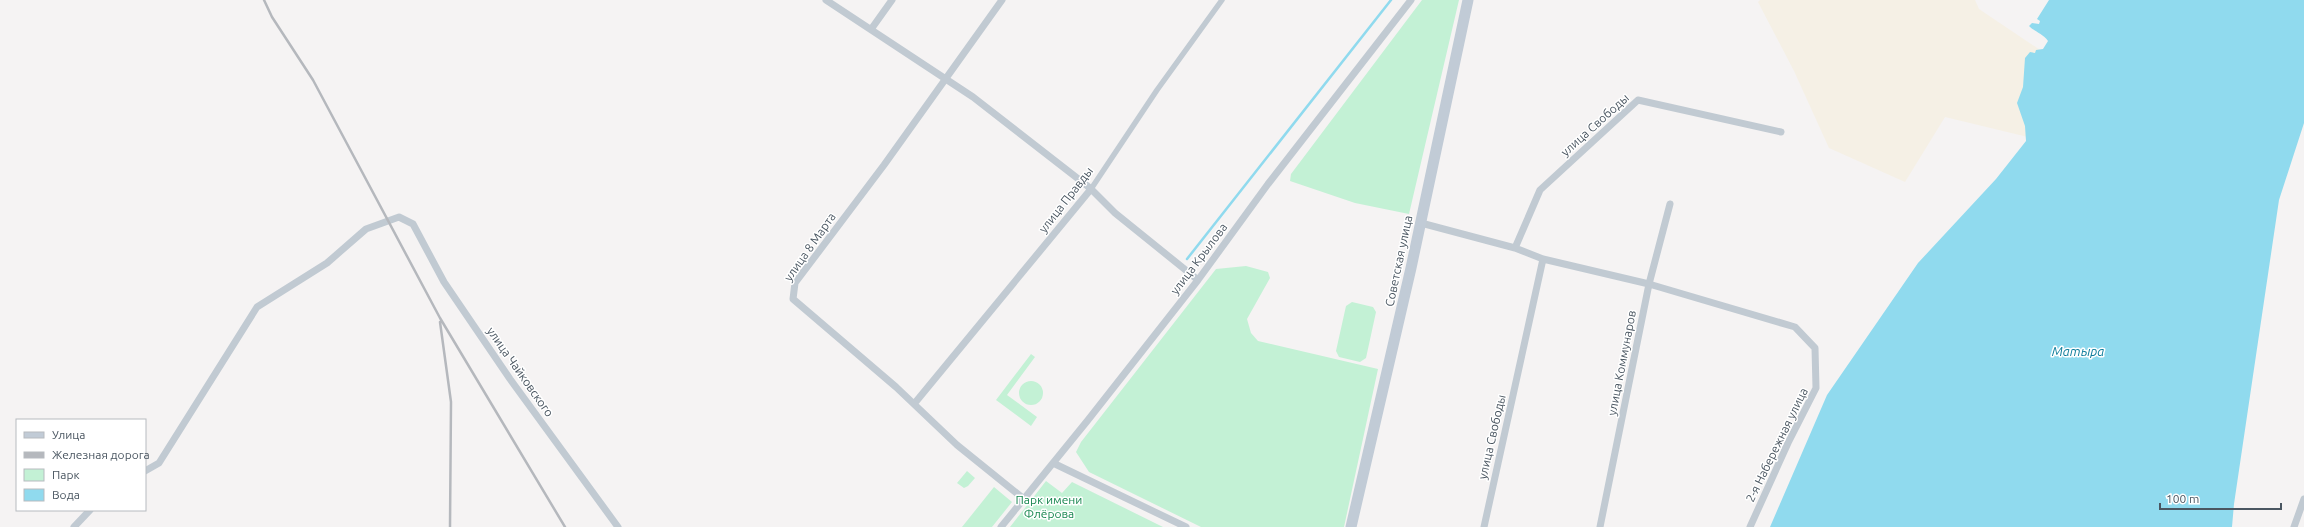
<svg xmlns="http://www.w3.org/2000/svg" width="2304" height="527" viewBox="0 0 2304 527" font-family="Ubuntu,sans-serif">
<rect width="100%" height="100%" fill="#f5f3f3"/>
<path fill="#c3f1d5" d="M1422 0H1459L1409 214 1355 203 1290 181 1291 174Z
M1246 266 1268 272 1270 278 1247 319 1251 333 1258 341 1378 369 1344 527H1201L1089 472 1076 452 1081 442 1216 269Z
M1352 302 1373 307 1376 312 1366 358 1360 362 1339 357 1336 351 1346 306Z
M1031 354 1035 357 1007 395 1037 417 1031 426 996 400Z
M1019 393a12 12 0 1 1 24 0a12 12 0 1 1-24 0Z
M967 471 975 478 968 486 964 488 957 483Z
M1046 481 1062 493 1072 482 1163 527H1010Z
M994 487 1012 502 992 527H962Z"/>
<path fill="#f5f0e5" d="M1760 0H1975L1979 9 2061 64 2040 140 1945 117 1905 182 1829 148 1794 71 1758 2Z"/>
<path fill="#90daee" d="M2049 0H2304V123L2279 200 2234 504 2232 527H1770L1827 395 1918 263 1996 179 2026 141 2025 126 2017 103 2023 87 2025 58 2030 52 2035 53 2036 50 2043 49 2048 41C2043 34 2035 32 2029 26L2032 23 2039 24 2040 21 2037 19Z"/>
<g fill="none" stroke-linecap="round" stroke-linejoin="round">
<path stroke="#90daee" stroke-width="2.5" d="M1187 259 1391 0"/>
<path stroke="#c1cad2" stroke-width="5.5" d="M1091 189 1157 90 1222 0"/>
<path stroke="#c1cad2" stroke-width="7" d="M826 0 973 97 1090 188 1115 213 1198 280
M1002 0 884 165 795 283 793 299 896 387 957 445 1024 499
M872 28 892 0
M1421 223 1515 248 1543 259 1649 284 1795 327 1815 348 1816 388 1788 443 1750 527
M1515 248 1540 190 1638 100 1781 132
M914 404 1091 189
M1053 463 1186 527
M145 471 159 463 257 307 327 263 366 229 399 217 413 224 444 282 510 379 618 527
M74 527 90 510
M1001 527 1088 420 1198 280 1268 184 1411 0
M1484 527 1543 259
M1600 527 1649 284 1670 204
M2294 527 2304 499"/>
<path stroke="#c1cbd6" stroke-width="11" d="M1351 527 1411 268 1468 0"/>
<path stroke="#b5b8bd" stroke-width="2.5" d="M264 0 272 17 313 80 440 318 565 527
M440 322 451 402 450 527"/>
</g>
<g text-anchor="middle" stroke-width="3" stroke-linejoin="round" paint-order="stroke">
<g font-size="12" fill="#4a5661" stroke="#fff">
<text transform="translate(1595 125) rotate(-42)" y="4">улица Свободы</text>
<text transform="translate(1066 200) rotate(-52)" y="4">улица Правды</text>
<text transform="translate(810 247) rotate(-55)" y="4">улица 8 Марта</text>
<text transform="translate(1199 259) rotate(-53)" y="4">улица Крылова</text>
<text transform="translate(1399 261) rotate(-78)" y="4">Советская улица</text>
<text transform="translate(1622 363) rotate(-79)" y="4">улица Коммунаров</text>
<text transform="translate(520 372) rotate(55)" y="4">улица Чайковского</text>
<text transform="translate(1492 437) rotate(-77)" y="4">улица Свободы</text>
<text transform="translate(1777 445) rotate(-64)" y="4">2-я Набережная улица</text>
</g>
<g font-size="12" fill="#17864f" stroke="#fff">
<text x="1049" y="504">Парк имени<tspan x="1049" dy="14">Флёрова</tspan></text>
</g>
<g font-size="13" font-style="italic" fill="#0c7c9b" stroke="#fff">
<text x="2078" y="356">Матыра</text>
</g>
</g>
<rect x="16" y="419" width="130" height="92" fill="#ffffff" stroke="#b7bbc0"/>
<rect x="24" y="432" width="20" height="6" fill="#c1cbd6" stroke="#b7bbc0"/>
<text x="52" y="439" font-size="12" fill="#4a5661">Улица</text>
<rect x="24" y="452" width="20" height="6" fill="#b5b8bd" stroke="#b7bbc0"/>
<text x="52" y="459" font-size="12" fill="#4a5661">Железная дорога</text>
<rect x="24" y="469" width="20" height="12" fill="#c3f1d5" stroke="#b7bbc0"/>
<text x="52" y="479" font-size="12" fill="#4a5661">Парк</text>
<rect x="24" y="489" width="20" height="12" fill="#90daee" stroke="#b7bbc0"/>
<text x="52" y="499" font-size="12" fill="#4a5661">Вода</text>
<path d="M2160 503v6h121v-6" fill="none" stroke="#4a5661" stroke-width="2"/>
<text x="2166" y="503" font-size="12" fill="#4a5661" stroke="#ffffff" stroke-width="3" paint-order="stroke">100 m</text>
</svg>
